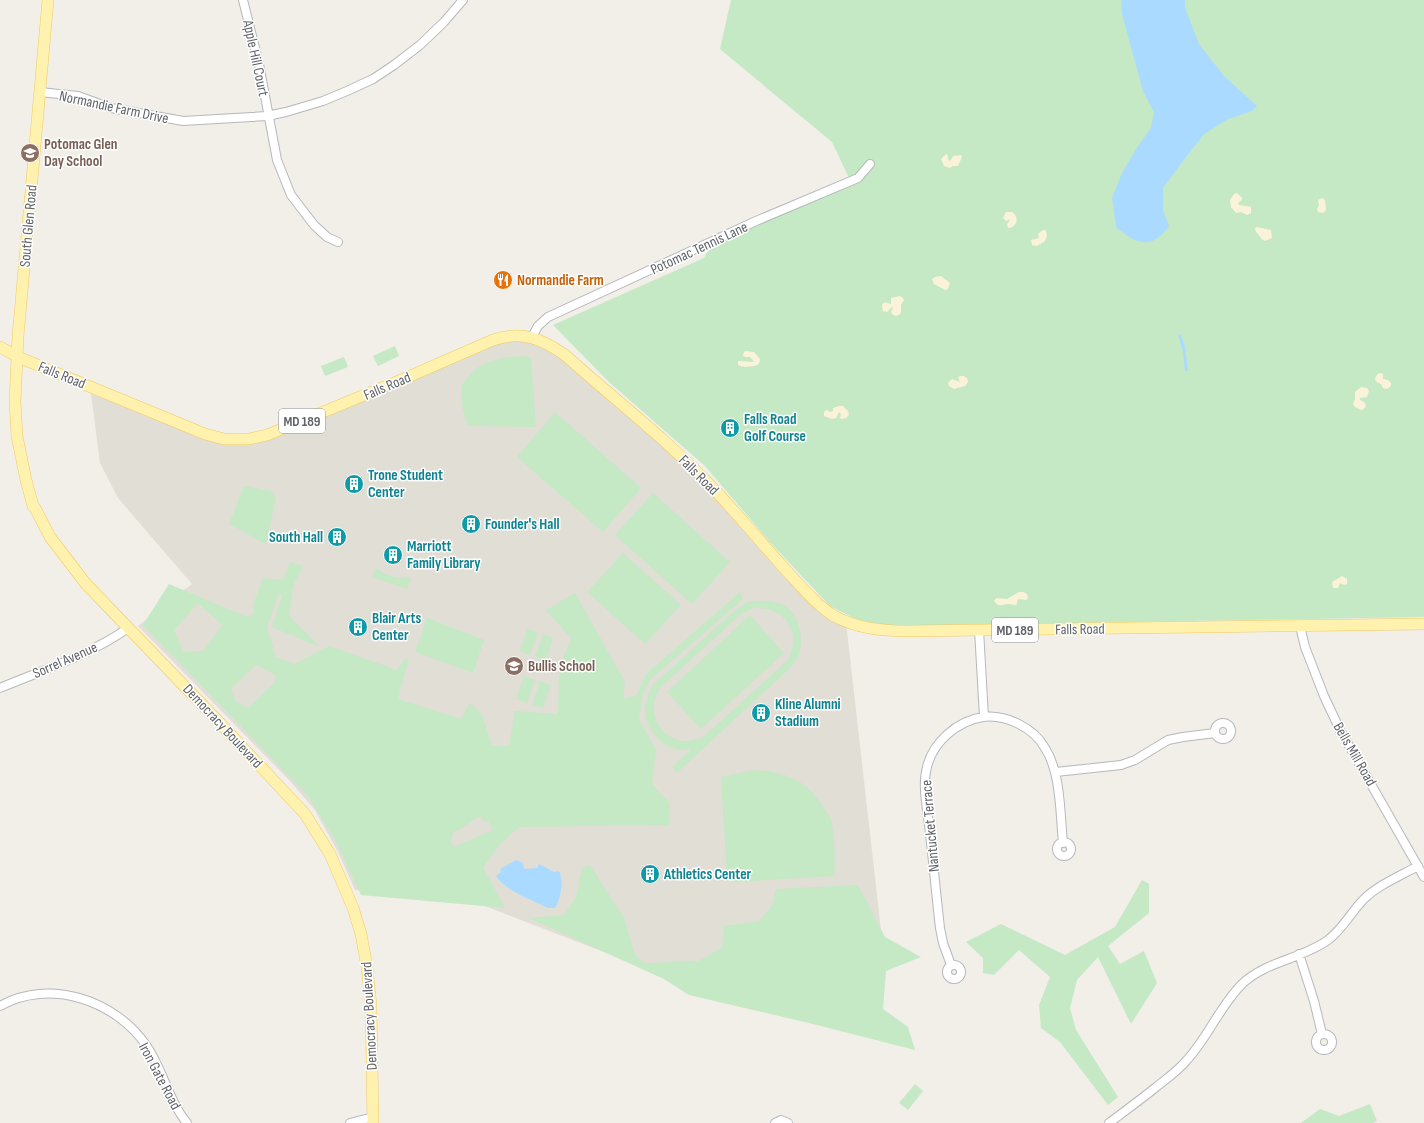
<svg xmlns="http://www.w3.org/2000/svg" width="1424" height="1123" viewBox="0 0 1424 1123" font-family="'Sofia Sans Condensed',sans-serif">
<rect width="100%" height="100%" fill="#f1efe8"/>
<path fill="#e1ded6" d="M493 340H540L678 454 797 582 846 622 883 948 666 976 451 893 355 890 338 852 315 810 290 781 138 626 192 584 118 498 100 463 91 394 205 434 249 439Z"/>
<path fill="#c5e8c5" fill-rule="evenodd" d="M731 0H1424V617L899 626 866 624 830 606 769 541 705 466 609 382 553 325 704 258 715 237 849 178 832 142 720 49Z
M395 346 399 356 378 366 373 356Z
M524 356 531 358 536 427 468 426C464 413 460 400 462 387 462 383 466 380 468 377 482 359 503 357 524 356Z
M344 357 348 367 325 376 321 366Z
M555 412 641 488 603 532 517 457Z
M244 486 272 491 276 498 266 544 229 524Z
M653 493 730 562 692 604 615 535Z
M623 553 681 605 645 644 587 592Z
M290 562 303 566 293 586 289 616 320 647 272 627 282 596 279 593 267 627 276 657 294 664 329 646 397 670 404 660 409 658 398 699 461 719 470 703 482 714 492 746H509L515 711 558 714 559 668 571 638 546 610 575 593 625 682 623 699 637 695 646 674 740 592 743 599 651 679 643 693 639 720 656 749 652 784 670 803 669 825 519 827 503 841 483 867 505 908 361 895 335 840 308 796 143 625 169 584 247 617 254 614 253 605 263 578 283 580ZM198 603 222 625 203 651 183 652 174 630ZM256 665 276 675 275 682 248 708 235 701 231 688ZM481 816 482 820 489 822 493 830 454 847 451 841 453 833Z
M376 568C386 576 398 579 411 577L407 589 372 577Z
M756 601C765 600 776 601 784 605 800 615 805 641 798 657 797 660 793 664 791 667L677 773 672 767 692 749C670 755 648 735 645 714 644 704 648 694 653 685L733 612 747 602ZM753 608C786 606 803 633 787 661L703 737C669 753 640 717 661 687L740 615Z
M750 615 784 653 701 729 667 692Z
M427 618 484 640 473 673 415 652Z
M527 629 538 632 530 655 520 651Z
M543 634 553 638 546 660 535 657Z
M524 676 535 680 527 703 516 699Z
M540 681 551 685 543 708 532 705Z
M753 770C784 772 807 779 823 807 826 811 830 816 831 820 836 838 834 858 835 876L733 882 727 876 721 777Z
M590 865 624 918 635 955 645 963 698 961 722 948 724 926 759 921 772 906 776 889 858 885 885 937 921 957 886 971 883 1009 908 1027 915 1050 809 1023 689 995 664 979 529 918 564 915 576 897 582 868Z
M1142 880 1149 884V913L1108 946 1120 964 1144 951 1157 983 1131 1024 1098 957 1077 980 1070 1008 1076 1030 1118 1097 1108 1105 1060 1042 1041 1028 1039 1005 1050 977 1019 950 994 975 983 973V958L966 942 1001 924 1065 955 1115 927Z
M915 1084 923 1091 908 1110 899 1103Z
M1370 1104 1377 1121 1373 1123H1301L1320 1109 1339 1116Z"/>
<path fill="#fbf3d9" d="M946 154 948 156V159L949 161 951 160 953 156 961 155 962 157 958 166H953L950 168 944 166 941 159Z
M1237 193 1242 198V200L1238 203 1239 205C1243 206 1249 206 1251 207V213L1247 215 1241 212 1236 213 1231 207 1230 200 1234 194Z
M1322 198 1325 200 1326 210 1323 213 1318 212 1317 209 1319 205 1318 200Z
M1006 212H1012C1019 217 1018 225 1010 228H1008L1007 224 1010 220V219L1006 221 1003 218Z
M1257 227 1271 230 1272 238 1265 241C1260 239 1260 235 1256 232L1255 228Z
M1043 230H1046L1047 236 1045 241 1037 246 1032 245 1031 240 1039 238 1038 234Z
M941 276 950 283 948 289 945 290 934 284 932 279 935 277Z
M900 296 903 298 904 300 901 305V313L897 316 893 315 891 312 893 308 892 307 887 312 883 311 882 305C884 301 887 303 891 304V298Z
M746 351 754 352 760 359 759 364C754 367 743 368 738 365V361L754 362 750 357H746L743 356 744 352Z
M1379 373 1383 374V379L1388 380 1391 383V386L1387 389 1383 388 1381 384 1378 383 1375 380 1376 376Z
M961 376H964L967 378 968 382 965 386 954 389 949 386 948 383 952 379 960 382 958 377Z
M1361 387 1367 388 1369 391 1367 397 1360 398V400L1365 403 1366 406 1364 409 1361 410 1355 407 1353 404 1355 399V392Z
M839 406H843L848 411 849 415 846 418 842 419 840 418 841 414 839 412 836 418 832 419 824 416V412L826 410 831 412 833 411V408Z
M1342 576 1347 579V584L1344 585 1340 583 1338 588H1333L1332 582Z
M1019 592H1023L1027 594 1028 598 1026 600 1019 599 1017 601V604L1015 605C1014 605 1009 604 1009 604 1002 604 999 608 994 601L996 598 1007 599Z"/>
<path fill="#aadaff" d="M1121 0H1185V8L1199 44 1224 76 1257 106 1252 111 1228 119 1204 134 1183 161 1163 188V210L1169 226C1151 251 1136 244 1116 227L1112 198 1122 173 1136 149 1151 128 1154 112 1143 91 1122 14Z
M1178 334 1181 335 1185 347 1188 371H1185L1183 352Z
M516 860 523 863 524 869 537 868 539 864 554 872 559 871C564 880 561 899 555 908H548C531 899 507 892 496 876L501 872 500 869Z"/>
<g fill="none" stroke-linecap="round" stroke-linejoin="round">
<g stroke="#b5b8bc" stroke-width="10">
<path id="minor" d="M243 0 259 64 277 160 291 195 314 225 327 237 338 242
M40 92 78 96 111 108 183 121 267 116 286 112 323 101 347 91 373 79 394 65 420 45 444 22 463 0
M532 337 538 326 548 317 756 221 858 178 870 164
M1300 626 1305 647 1324 696 1340 730 1424 877
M979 630 984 717
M0 688C43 670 90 655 128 628
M1215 731a8 8 0 1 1 16 0a8 8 0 1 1-16 0Z
M1056 772 1121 765 1135 760 1168 740 1183 737 1215 733
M1057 849a7 7 0 1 1 14 0a7 7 0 1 1-14 0Z
M1299 954 1314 1001 1322 1034
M951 965 943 943 940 928C936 893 933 859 929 825 927 807 922 785 927 767 933 742 957 721 983 717 1006 714 1034 728 1045 748 1061 773 1060 813 1063 843
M947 972a7 7 0 1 1 14 0a7 7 0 1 1-14 0Z
M0 1006C49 978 115 1000 146 1045 163 1069 168 1100 187 1123
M1316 1042a8 8 0 1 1 16 0a8 8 0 1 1-16 0Z
M350 1123 373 1117
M775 1123 781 1120 788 1123
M1109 1123C1125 1111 1140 1100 1155 1088 1166 1079 1178 1071 1187 1060 1208 1037 1220 1006 1242 984 1266 961 1302 959 1328 940 1343 929 1351 912 1364 899 1378 885 1400 876 1418 866"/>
</g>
<g stroke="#f2c960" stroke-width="12">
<path id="major" d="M48 0 18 336 15 402 17 436 26 480 33 506 35 508 50 537 86 584 216 719 305 814 330 854 353 908 361 934 367 967 371 1006 373 1123
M0 347 18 357 205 434 224 439H249L267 435 401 380 493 340C522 330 542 339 565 355 613 398 665 438 709 484 735 511 759 540 784 568 799 584 815 604 834 616 858 629 884 631 910 631L1424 624"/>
</g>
<use href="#minor" stroke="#fff" stroke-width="8"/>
<use href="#major" stroke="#fff2af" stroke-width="11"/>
</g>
<defs>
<g id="school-disc" transform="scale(1)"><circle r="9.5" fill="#8d6e63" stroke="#fff"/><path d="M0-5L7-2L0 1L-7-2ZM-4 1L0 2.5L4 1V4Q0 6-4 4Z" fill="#fff"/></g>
<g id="restaurant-disc" transform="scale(1)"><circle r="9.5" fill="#e8710a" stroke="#fff"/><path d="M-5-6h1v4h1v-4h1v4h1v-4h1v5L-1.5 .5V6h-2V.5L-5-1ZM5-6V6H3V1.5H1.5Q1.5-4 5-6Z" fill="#fff"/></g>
<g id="building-disc" transform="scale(1)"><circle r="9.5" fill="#0f9aa8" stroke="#fff"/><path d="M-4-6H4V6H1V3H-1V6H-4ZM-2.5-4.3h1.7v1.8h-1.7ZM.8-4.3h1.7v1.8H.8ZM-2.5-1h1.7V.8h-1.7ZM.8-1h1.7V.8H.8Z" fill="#fff"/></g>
</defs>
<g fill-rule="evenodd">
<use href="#school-disc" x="30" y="153"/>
<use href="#restaurant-disc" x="503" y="280"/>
<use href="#building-disc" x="730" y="428"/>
<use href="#building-disc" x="354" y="484"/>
<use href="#building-disc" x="471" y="524"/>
<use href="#building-disc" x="337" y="537"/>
<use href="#building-disc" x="393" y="555"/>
<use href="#building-disc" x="358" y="627"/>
<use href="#school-disc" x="514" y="666"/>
<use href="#building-disc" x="761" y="713"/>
<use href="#building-disc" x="650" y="874"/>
</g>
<g text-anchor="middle" stroke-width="3" stroke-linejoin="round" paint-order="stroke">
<g fill="#fff" stroke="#8f9295" stroke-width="1">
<rect x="279" y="409" width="46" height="24" rx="3"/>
<rect x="992" y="618" width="46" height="24" rx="3"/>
</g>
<g font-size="14" font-weight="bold" fill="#5f6368">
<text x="302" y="426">MD 189</text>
<text x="1015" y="635">MD 189</text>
</g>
<g font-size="15" fill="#5f6368" stroke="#fff">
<text transform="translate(256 58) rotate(78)" y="5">Apple Hill Court</text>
<text transform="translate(114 107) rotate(12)" y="5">Normandie Farm Drive</text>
<text transform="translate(28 226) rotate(-85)" y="5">South Glen Road</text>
<text transform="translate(699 248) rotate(-25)" y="5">Potomac Tennis Lane</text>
<text transform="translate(62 375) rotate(22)" y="5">Falls Road</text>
<text transform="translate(387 386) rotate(-23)" y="5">Falls Road</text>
<text transform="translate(699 475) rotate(45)" y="5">Falls Road</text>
<text transform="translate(1080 629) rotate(-1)" y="5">Falls Road</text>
<text transform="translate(65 660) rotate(-24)" y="5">Sorrel Avenue</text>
<text transform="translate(223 726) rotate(47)" y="5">Democracy Boulevard</text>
<text transform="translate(1355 754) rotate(60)" y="5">Bells Mill Road</text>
<text transform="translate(930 826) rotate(-95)" y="5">Nantucket Terrace</text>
<text transform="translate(369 1016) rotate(-93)" y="5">Democracy Boulevard</text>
<text transform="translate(160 1076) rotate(62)" y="5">Iron Gate Road</text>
</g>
<g font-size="15" font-weight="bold" fill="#785e54" stroke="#fff" text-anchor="start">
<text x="44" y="149">Potomac Glen<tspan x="44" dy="17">Day School</tspan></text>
<text x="528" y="671">Bullis School</text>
</g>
<g font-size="15" font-weight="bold" fill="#c56008" stroke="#fff" text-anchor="start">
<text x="517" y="285">Normandie Farm</text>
</g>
<g font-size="15" font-weight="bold" fill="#0d838f" stroke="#fff" text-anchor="start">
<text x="744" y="424">Falls Road<tspan x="744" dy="17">Golf Course</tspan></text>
<text x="368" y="480">Trone Student<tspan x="368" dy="17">Center</tspan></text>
<text x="485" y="529">Founder's Hall</text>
<text x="323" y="542" text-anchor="end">South Hall</text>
<text x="407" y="551">Marriott<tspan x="407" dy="17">Family Library</tspan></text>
<text x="372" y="623">Blair Arts<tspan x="372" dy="17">Center</tspan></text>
<text x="775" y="709">Kline Alumni<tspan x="775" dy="17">Stadium</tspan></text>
<text x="664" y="879">Athletics Center</text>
</g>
</g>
</svg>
